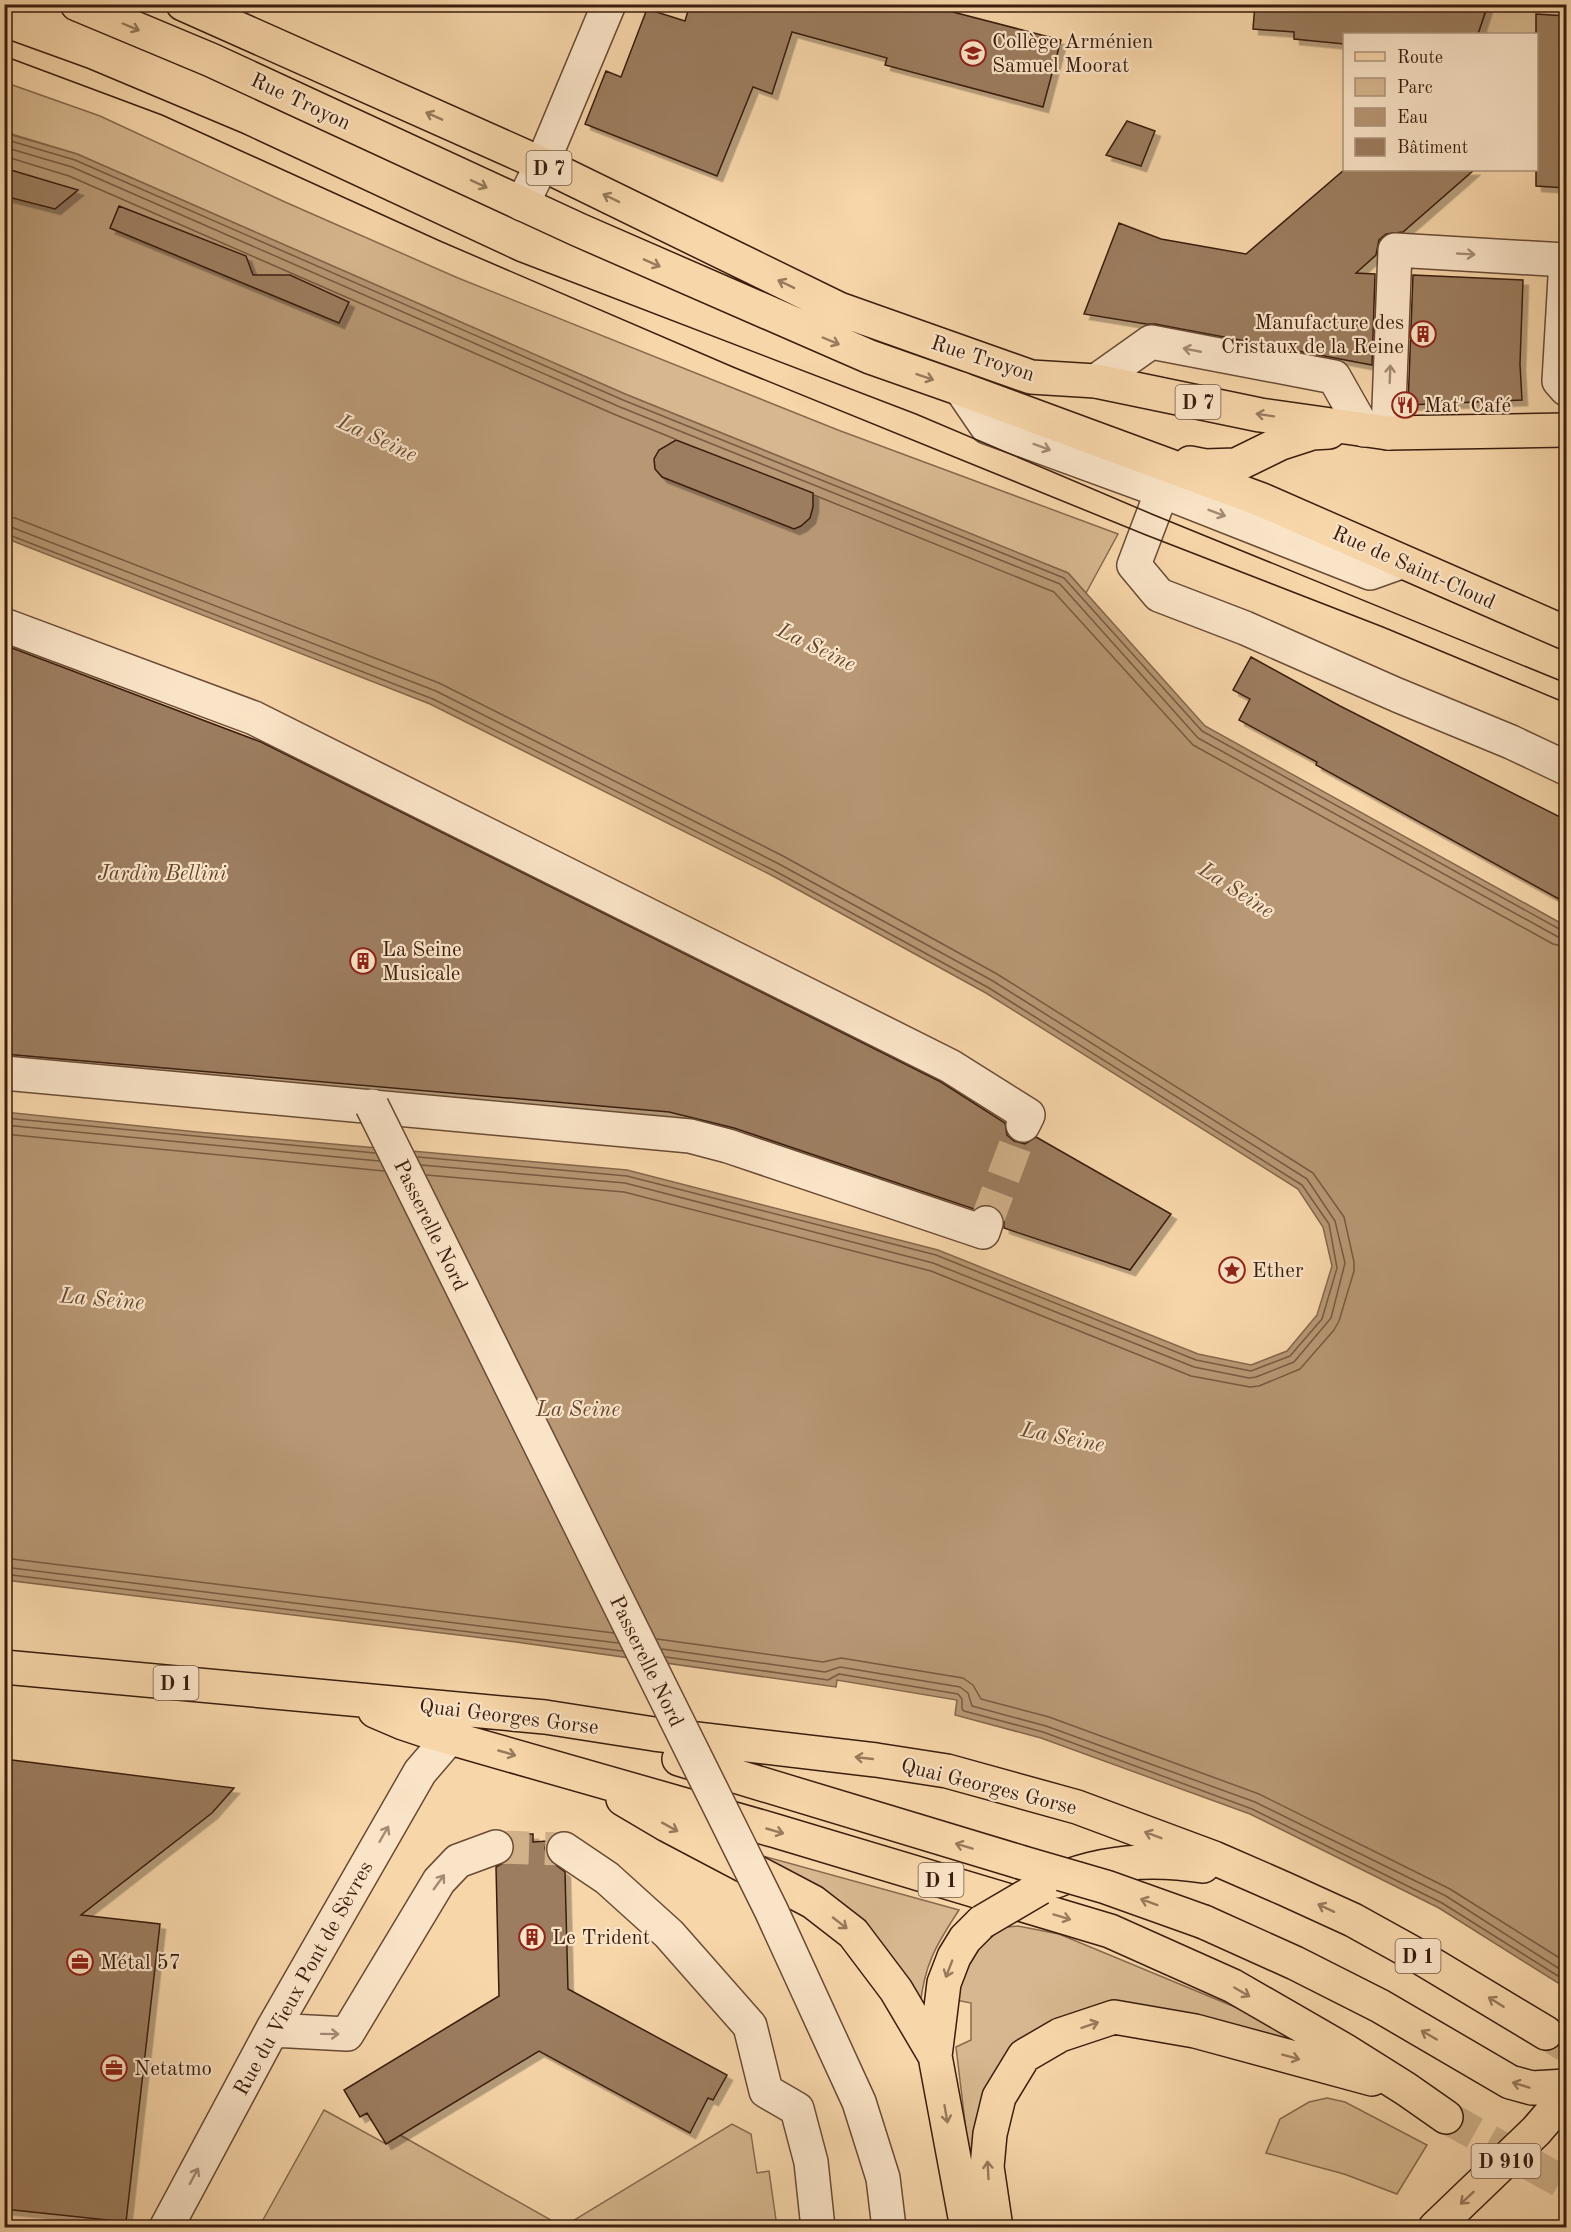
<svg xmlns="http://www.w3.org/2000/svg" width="1571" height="2232" viewBox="0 0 1571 2232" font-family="'Old Standard TT',serif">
<defs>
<filter id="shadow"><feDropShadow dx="5.5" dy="5.5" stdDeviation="0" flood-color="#0004"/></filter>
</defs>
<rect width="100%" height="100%" fill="#f7d6a9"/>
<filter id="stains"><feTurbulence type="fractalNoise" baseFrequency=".00333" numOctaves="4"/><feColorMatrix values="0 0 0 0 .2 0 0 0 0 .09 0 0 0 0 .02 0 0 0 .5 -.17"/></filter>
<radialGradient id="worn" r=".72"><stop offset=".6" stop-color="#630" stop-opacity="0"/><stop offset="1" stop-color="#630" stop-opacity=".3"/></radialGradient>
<path fill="#d7b78f" stroke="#886a4e" stroke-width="1.5" d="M1488 5H1566V71L1537 68 1536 34H1478Z
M4 82 100 116 285 202 458 278 838 430 1118 534 1086 593 1068 573 625 394 77 154 5 132Z
M759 1855 959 1910C936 1945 924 1965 920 2007Z
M1018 1926 1059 1934 1300 2034 1298 2043 1171 2011 1026 2042 976 2214 956 2047 971 2040V2003L956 2000 967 1962 980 1943 997 1928Z
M1327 2098 1345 2102 1427 2145 1397 2194 1344 2174 1266 2153 1280 2119 1309 2102Z
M324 2110 386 2144 400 2135 563 2227 732 2124 751 2134 757 2173 769 2171 777 2227H259Z"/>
<path fill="#b79774" stroke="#85664b" stroke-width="1.5" d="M5 133 77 154 625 394 1068 573 1205 726 1566 926V1988L1439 1908 1250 1814 1041 1738 955 1715 957 1700 837 1680 836 1687 516 1642 5 1580V1112L197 1132 627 1170 938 1250 1198 1354 1251 1365 1287 1351 1317 1315 1332 1266 1323 1227 1298 1189 986 993 773 876 430 704 5 538Z"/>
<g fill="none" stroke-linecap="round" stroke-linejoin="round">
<path stroke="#785a41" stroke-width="1.5" d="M4 139 75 160 623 400 1064 578 1202 731 1561 930 1566 931
M4 147 72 167 620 407 1060 584 1198 738 1558 937 1566 938
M4 156 69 176 616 415 675 439
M814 495 1054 592 1193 745 1553 944 1566 947
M4 517 15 518 439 683 783 856 997 974 1313 1173 1344 1217 1354 1262V1271L1339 1321 1334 1330 1300 1369 1259 1386 1250 1387 1191 1376 931 1271 624 1192 426 1175
M4 526 11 527 436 691 779 864 993 981 1307 1179 1335 1221 1345 1263 1331 1318 1294 1362 1256 1377 1249 1378 1194 1367 933 1263 625 1183 421 1165
M4 533 433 699 775 871 989 988 1302 1185 1329 1224 1337 1268 1322 1319 1290 1356 1251 1371 1196 1360 936 1255 627 1176 418 1157
M4 1118 375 1153
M4 1125 379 1161
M4 1134 384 1171
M4 1558 614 1633
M4 1567 618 1643
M4 1574 622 1651
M657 1639 823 1662 841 1658 963 1678 973 1685 981 1699 1049 1717 1259 1794 1450 1889 1566 1962
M662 1649 825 1672 840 1667 960 1687 968 1693 972 1706 1046 1726 1255 1802 1446 1896 1566 1973
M666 1657 828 1680 839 1674 958 1694 962 1699V1709L964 1711 1043 1732 1252 1809 1442 1903 1566 1981"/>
</g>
<path fill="#9c7d5f" stroke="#3a1d0e" stroke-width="1.5" filter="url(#shadow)" d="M690 4H922L1061 40 1043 107 885 65 887 58 792 32 772 94 753 87 717 176 585 124 606 71 621 77 647 9 685 21Z
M1255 4H1488L1478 34H1344V44L1294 39V32L1253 29Z
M1536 14 1566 16V188L1536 186Z
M1127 121 1155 131 1141 166 1106 155Z
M4 168 78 190 55 209 4 196Z
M1344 170H1474L1403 232 1386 234 1379 240 1376 255 1356 273 1375 274 1372 365 1155 324H1146L1084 314 1119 223 1161 239 1246 254Z
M119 206 246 256 253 275H290L349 302 339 323 110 228Z
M1413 275 1523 280 1520 364 1522 400 1408 405Z
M676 440 813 493V507L810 518 801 526 794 529 662 477 655 469 654 459 659 450Z
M4 645 261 742 941 1082 1005 1123 1007 1135 1014 1141 1025 1144 1036 1137 1171 1214 1130 1270 1004 1228V1219L1000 1211 992 1205H983L974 1209 734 1128 669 1112 4 1054Z
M1251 657 1340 706 1566 820V903L1316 765 1317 762 1239 720 1250 699 1233 690Z
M4 1759 234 1788 212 1813 81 1915 160 1924 126 2222 4 2209Z
M509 1834H533V1842L547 1841 545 1848 547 1858 565 1872 568 1989 727 2075 713 2100 708 2098 690 2133 539 2051 386 2144 367 2113 360 2117 344 2090 499 1996 496 1867 510 1859 514 1851V1841Z"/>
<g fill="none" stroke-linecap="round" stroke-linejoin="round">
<path stroke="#d1b18a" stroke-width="33" stroke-dasharray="33 16" stroke-linecap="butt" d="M986 1223 1023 1125
M496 1847 564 1849"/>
<path stroke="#d1b18a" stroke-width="33" stroke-dasharray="33 16" stroke-linecap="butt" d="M1546 2033 1566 2046
M1446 2117 1566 2184"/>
<g stroke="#694b35" stroke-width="36">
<path id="minor" d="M522 204 542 164 609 4
M1096 381 1151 342 1334 377 1364 430
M961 389 987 427 1162 491 1370 573 1401 562
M1388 433 1395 250 1566 260 1559 381 1566 389
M1162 491 1134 565 1159 595 1245 628 1397 695 1511 742 1566 768
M4 625 254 718 950 1066 1028 1115 1023 1125
M4 1073 690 1136 728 1146 983 1232 986 1223
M564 1849 607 1878 669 1934 750 2026 766 2091 797 2109 811 2162 818 2228
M272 2030 347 2034 439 1881 458 1861 496 1847
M166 2228 272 2030 420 1772 450 1737"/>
</g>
<g stroke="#3a1d0e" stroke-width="36">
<path id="major" d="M77 4 211 60 579 230 870 357 961 389 1262 500 1566 633
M183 4 542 164 839 309 1031 377 1096 381 1260 415 1388 433 1566 430
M1190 463 1205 466 1236 465 1281 443 1312 433 1329 432
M4 1667 545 1717 654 1734 876 1760 947 1771 1077 1807 1214 1858 1285 1889 1353 1920 1418 1956 1546 2033
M375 1711 403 1723 433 1733 776 1831 1110 1931 1233 1986 1344 2050 1406 2089 1446 2117
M679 1759 1020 1862
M623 1799 667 1825 813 1902 853 1933 896 1990 935 2056
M1056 1881C1103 1861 1153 1858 1203 1866
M1204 1922 1295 1963 1380 2006 1510 2082 1532 2088 1566 2086
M967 2228 935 2056 944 1983 954 1957 965 1939 982 1922
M996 2228 987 2167 990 2134 999 2097 1024 2056 1060 2035 1114 2017 1195 2031 1372 2079
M1435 2228 1536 2131 1566 2096"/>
</g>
<use href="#minor" stroke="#fae4c7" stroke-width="33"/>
<use href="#major" stroke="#f7d6a9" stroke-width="33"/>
<path stroke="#3a1d0e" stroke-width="1.5" d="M4 38 87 68 242 133 517 261 916 414 1154 515 1566 683
M4 56 162 115 440 241 733 367 1146 535 1383 627 1566 703"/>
<g stroke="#694b35" stroke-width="36" stroke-linecap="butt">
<path id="minor-bridge" d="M372 1106 771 1910 859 2102 883 2178 889 2228"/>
</g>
<g stroke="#3a1d0e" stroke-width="36" stroke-linecap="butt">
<path id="major-bridge" d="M1020 1862 1106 1887 1204 1922
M982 1922 1040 1888"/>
</g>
<use href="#minor-bridge" stroke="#fae4c7" stroke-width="33"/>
<use href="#major-bridge" stroke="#f7d6a9" stroke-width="33"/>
</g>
<defs><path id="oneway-shaft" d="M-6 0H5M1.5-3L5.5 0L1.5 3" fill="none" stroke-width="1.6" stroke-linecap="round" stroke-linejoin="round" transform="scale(1.5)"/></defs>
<g stroke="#987a5c">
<use href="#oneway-shaft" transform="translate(131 27) rotate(23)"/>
<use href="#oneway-shaft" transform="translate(434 116) rotate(-156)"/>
<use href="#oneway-shaft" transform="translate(479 184) rotate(25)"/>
<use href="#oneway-shaft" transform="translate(611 198) rotate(-154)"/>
<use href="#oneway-shaft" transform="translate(652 263) rotate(24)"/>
<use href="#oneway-shaft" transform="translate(786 284) rotate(-154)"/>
<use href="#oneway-shaft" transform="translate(831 341) rotate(23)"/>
<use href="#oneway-shaft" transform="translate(925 377) rotate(19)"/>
<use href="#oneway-shaft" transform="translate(1265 415) rotate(-171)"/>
<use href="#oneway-shaft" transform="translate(507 1753) rotate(16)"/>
<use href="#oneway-shaft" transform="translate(864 1758) rotate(-174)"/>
<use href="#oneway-shaft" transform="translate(670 1827) rotate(29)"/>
<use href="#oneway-shaft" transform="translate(775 1831) rotate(16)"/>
<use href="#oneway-shaft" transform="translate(1153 1835) rotate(-159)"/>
<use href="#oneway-shaft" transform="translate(964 1846) rotate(-163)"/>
<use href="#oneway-shaft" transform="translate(1149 1902) rotate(-160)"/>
<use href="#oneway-shaft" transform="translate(1326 1908) rotate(-155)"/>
<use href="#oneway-shaft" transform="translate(1062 1917) rotate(17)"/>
<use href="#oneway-shaft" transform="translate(840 1923) rotate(38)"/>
<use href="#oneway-shaft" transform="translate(949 1969) rotate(111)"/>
<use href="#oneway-shaft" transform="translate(1242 1992) rotate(30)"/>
<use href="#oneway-shaft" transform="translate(1496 2002) rotate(-148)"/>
<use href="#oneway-shaft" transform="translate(1090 2025) rotate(-19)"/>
<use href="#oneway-shaft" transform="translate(1429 2035) rotate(-150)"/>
<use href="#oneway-shaft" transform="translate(1291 2057) rotate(15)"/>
<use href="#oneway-shaft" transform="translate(1521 2085) rotate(-163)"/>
<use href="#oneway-shaft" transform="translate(946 2114) rotate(80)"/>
<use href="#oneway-shaft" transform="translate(988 2170) rotate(-93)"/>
<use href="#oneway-shaft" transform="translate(1467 2198) rotate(137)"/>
</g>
<g stroke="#a48a74">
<use href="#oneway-shaft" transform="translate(1466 254) rotate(3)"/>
<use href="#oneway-shaft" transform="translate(1192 350) rotate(-169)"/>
<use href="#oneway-shaft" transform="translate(1390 374) rotate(-88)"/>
<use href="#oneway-shaft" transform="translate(1042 447) rotate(20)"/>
<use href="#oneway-shaft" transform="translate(1217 513) rotate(21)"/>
<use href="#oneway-shaft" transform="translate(384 1834) rotate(-60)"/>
<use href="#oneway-shaft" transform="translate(439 1882) rotate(-54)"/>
<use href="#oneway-shaft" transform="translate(330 2034) rotate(1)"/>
<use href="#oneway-shaft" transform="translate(194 2176) rotate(-62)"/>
</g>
<defs>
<g id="school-ring" transform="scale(1.35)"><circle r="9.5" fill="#fae4c7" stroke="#8f2418" stroke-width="1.5"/><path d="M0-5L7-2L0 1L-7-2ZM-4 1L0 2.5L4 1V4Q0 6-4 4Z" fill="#8f2418"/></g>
<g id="building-ring" transform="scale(1.35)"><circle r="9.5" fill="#fae4c7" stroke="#8f2418" stroke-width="1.5"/><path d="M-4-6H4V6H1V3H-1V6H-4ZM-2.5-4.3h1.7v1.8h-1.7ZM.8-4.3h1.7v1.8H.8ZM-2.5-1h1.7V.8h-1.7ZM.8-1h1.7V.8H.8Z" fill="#8f2418"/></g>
<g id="restaurant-ring" transform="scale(1.35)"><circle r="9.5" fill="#fae4c7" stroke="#8f2418" stroke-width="1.5"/><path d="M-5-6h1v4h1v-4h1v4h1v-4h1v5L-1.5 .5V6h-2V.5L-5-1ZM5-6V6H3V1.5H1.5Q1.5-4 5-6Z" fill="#8f2418"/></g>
<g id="sight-ring" transform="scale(1.35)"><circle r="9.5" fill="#fae4c7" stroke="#8f2418" stroke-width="1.5"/><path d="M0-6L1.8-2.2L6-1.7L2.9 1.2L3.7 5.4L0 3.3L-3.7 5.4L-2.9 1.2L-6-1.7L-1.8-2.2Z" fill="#8f2418"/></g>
<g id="office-ring" transform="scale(1.35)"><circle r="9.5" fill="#fae4c7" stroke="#8f2418" stroke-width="1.5"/><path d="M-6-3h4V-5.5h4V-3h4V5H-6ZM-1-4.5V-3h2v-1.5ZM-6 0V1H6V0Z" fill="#8f2418"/></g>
</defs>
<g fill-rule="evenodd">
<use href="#school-ring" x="973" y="53"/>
<use href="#building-ring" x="1423" y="334"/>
<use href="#restaurant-ring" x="1405" y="405"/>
<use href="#building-ring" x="363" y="961"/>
<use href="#sight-ring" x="1232" y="1270"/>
<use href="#building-ring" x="532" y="1937"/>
<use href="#office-ring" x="80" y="1962"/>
<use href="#office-ring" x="114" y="2068"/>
</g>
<g text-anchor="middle" stroke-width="4.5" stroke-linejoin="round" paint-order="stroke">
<g fill="#fae4c7" stroke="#745946" stroke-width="1.5">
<rect x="526.5" y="151" width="45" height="34" rx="4.5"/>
<rect x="1175.5" y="385" width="45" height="34" rx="4.5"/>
<rect x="153.5" y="1666" width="45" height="34" rx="4.5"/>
<rect x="918.5" y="1863" width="45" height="34" rx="4.5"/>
<rect x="1395.5" y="1939" width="45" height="34" rx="4.5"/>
<rect x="1471.5" y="2144" width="69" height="34" rx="4.5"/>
</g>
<g font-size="20" font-weight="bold" fill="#3a1d0e">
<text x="549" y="175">D 7</text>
<text x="1198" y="409">D 7</text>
<text x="176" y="1690">D 1</text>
<text x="941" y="1887">D 1</text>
<text x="1418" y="1963">D 1</text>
<text x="1506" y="2168">D 910</text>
</g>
<g font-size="21" fill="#3a1d0e" stroke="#fae4c7" text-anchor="start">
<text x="992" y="48">Collège Arménien<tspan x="992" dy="24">Samuel Moorat</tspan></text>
<text x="1404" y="329" text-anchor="end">Manufacture des<tspan x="1404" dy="24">Cristaux de la Reine</tspan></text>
<text x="1424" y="412">Mat' Café</text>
<text x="382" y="956">La Seine<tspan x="382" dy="24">Musicale</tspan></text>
<text x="1252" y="1277">Ether</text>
<text x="552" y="1944">Le Trident</text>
<text x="100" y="1969">Métal 57</text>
<text x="134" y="2075">Netatmo</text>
</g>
<g font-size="21" fill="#3a1d0e" stroke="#fae4c7">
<text transform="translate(301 101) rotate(25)" y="7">Rue Troyon</text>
<text transform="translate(983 358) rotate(18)" y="7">Rue Troyon</text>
<text transform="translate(1414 567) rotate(24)" y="7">Rue de Saint-Cloud</text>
<text transform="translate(431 1225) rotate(64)" y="7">Passerelle Nord</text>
<text transform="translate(647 1661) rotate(64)" y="7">Passerelle Nord</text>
<text transform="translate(509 1716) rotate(7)" y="7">Quai Georges Gorse</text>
<text transform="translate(989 1786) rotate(14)" y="7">Quai Georges Gorse</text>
<text transform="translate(303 1978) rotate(-61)" y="7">Rue du Vieux Pont de Sèvres</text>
</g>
<g font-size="21" font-style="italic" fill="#61442e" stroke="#fae4c7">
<text x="162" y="880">Jardin Bellini</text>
</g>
<g font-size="22" font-style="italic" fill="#664832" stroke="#fae4c7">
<text transform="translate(378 437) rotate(25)" y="8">La Seine</text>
<text transform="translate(817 646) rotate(26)" y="8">La Seine</text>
<text transform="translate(1237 889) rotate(33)" y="8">La Seine</text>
<text transform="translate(102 1298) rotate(5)" y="8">La Seine</text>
<text x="578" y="1416">La Seine</text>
<text transform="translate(1063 1436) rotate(11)" y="8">La Seine</text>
</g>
</g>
<rect width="1571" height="2232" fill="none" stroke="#f7d6a9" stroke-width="24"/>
<rect x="6" y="6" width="1559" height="2220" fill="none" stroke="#3a1d0e" stroke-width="3"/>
<rect x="12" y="12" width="1547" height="2208" fill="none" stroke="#3a1d0e" stroke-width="1.5"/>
<rect x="1343" y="33" width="195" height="138" fill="#fae4c7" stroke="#ad947d" stroke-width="1.5"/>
<rect x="1355" y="52" width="30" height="9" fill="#f7d6a9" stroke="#ad947d" stroke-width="1.5"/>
<text x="1397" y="63" font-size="18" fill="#3a1d0e">Route</text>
<rect x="1355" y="78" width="30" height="18" fill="#d7b78f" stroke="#ad947d" stroke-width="1.5"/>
<text x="1397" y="93" font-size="18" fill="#3a1d0e">Parc</text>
<rect x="1355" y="108" width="30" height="18" fill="#b79774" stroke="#ad947d" stroke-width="1.5"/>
<text x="1397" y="123" font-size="18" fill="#3a1d0e">Eau</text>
<rect x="1355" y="138" width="30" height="18" fill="#9c7d5f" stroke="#ad947d" stroke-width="1.5"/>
<text x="1397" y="153" font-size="18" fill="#3a1d0e">Bâtiment</text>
<rect width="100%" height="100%" filter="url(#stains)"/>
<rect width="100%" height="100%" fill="url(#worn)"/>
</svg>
